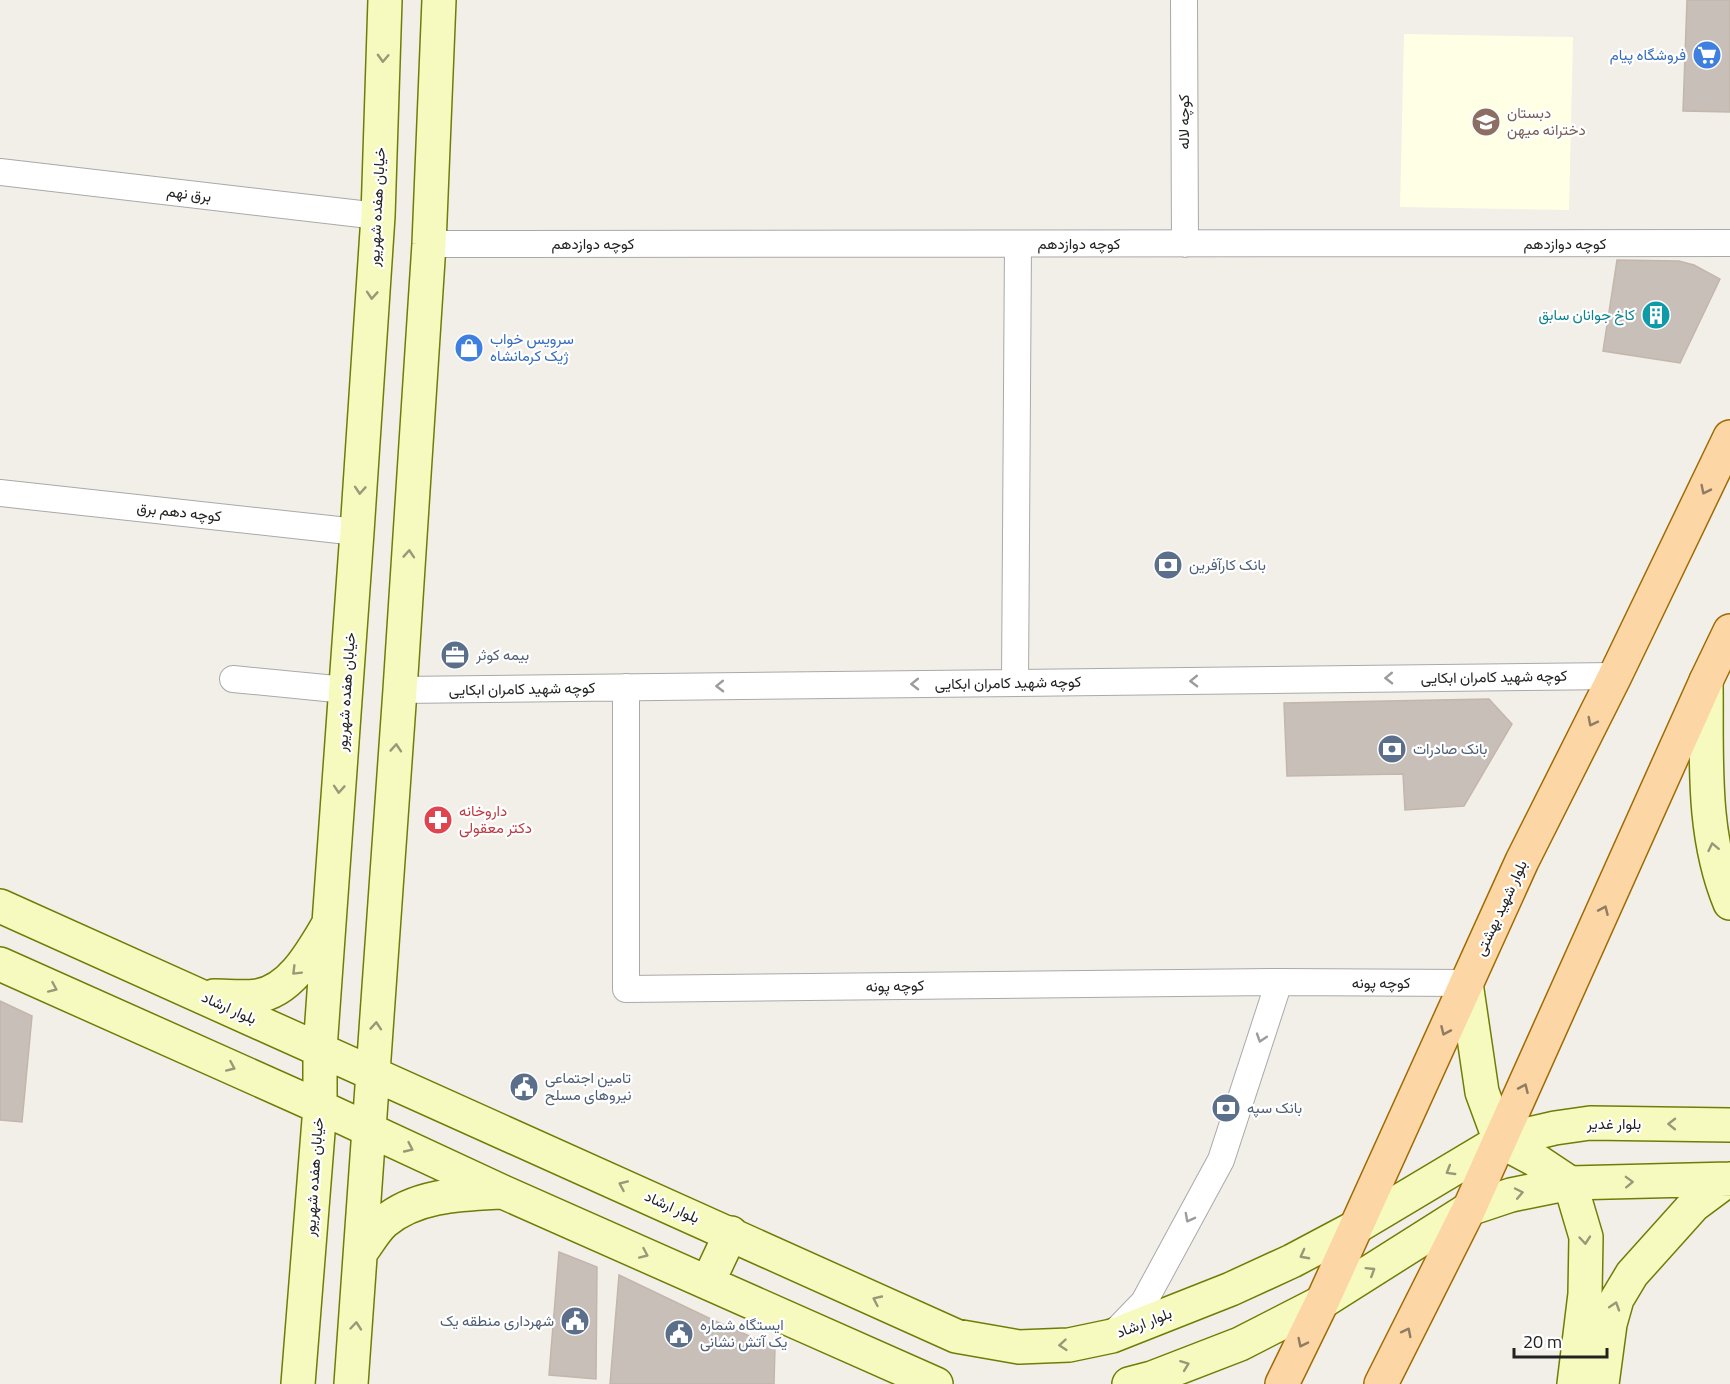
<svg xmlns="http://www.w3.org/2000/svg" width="1730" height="1384" viewBox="0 0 1730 1384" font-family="'Titillium Web',Vazirmatn,sans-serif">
<rect width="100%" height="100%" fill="#f2efe9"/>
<path fill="#ffffe5" d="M1404 34 1573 37 1569 210 1400 207Z"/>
<path fill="#c7bfb8" stroke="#c4b6ab" stroke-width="1.5" d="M1687 0H1730V112L1683 111Z
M1617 260 1679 261 1694 265 1720 279 1680 363 1603 351Z
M1489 699 1512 724 1464 806 1405 810 1403 774 1287 776 1284 703Z
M0 1001 32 1016 22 1122 0 1120Z
M559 1252 597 1267 596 1379 549 1375Z
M619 1275 713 1320 775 1347 774 1384H610Z"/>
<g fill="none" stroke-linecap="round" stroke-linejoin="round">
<g stroke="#a9a9a9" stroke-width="28">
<path id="street" d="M1184 0 1185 244
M0 172 378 216
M429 244 1730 243
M0 493 357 532
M233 679 346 690
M1015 683 1018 244
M626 687V989L1279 982 1466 983
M400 690 1615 676
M1115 1332 1144 1302 1221 1160 1279 982"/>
</g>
<g stroke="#707d05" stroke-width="36">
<path id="secondary" d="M1706 681C1707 756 1701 833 1730 903
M0 906 956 1336 1019 1347 1069 1345 1112 1336 1231 1289 1292 1261 1356 1227 1500 1141 1555 1128 1590 1123 1730 1125
M0 964 320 1107 503 1192 936 1384
M1466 983 1482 1092 1500 1141 1534 1159 1570 1183
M214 996C228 996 243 998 257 996 291 991 312 952 328 925
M1570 1183 1586 1237 1585 1294 1574 1384
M361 1252C368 1243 375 1230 384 1222 416 1195 461 1194 501 1192
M708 1282 731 1233
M298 1384 320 1107V1049L357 532 378 216 385 0
M351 1384 400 690 429 244 439 0
M1129 1384 1152 1378 1240 1344 1322 1302 1469 1209 1511 1195 1570 1183 1730 1179
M1602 1384 1610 1324 1617 1299 1632 1274 1694 1205 1729 1179"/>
</g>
<g stroke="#a06b00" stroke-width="36">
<path id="primary" d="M1282 1384 1322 1302 1522 861 1615 676 1730 437
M1381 1384 1469 1209 1706 681 1730 631"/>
</g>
<use href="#street" stroke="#fff" stroke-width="26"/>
<use href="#secondary" stroke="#f7fabf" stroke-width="33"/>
<use href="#primary" stroke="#fcd6a4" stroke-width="33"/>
</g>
<defs><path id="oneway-chevron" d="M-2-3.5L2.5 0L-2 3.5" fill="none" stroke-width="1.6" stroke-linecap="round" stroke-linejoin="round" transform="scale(1.5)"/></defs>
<g stroke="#979978">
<use href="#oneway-chevron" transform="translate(383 58) rotate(92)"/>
<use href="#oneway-chevron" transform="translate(372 295) rotate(94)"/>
<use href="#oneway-chevron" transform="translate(360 490) rotate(94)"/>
<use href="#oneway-chevron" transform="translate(409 554) rotate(-86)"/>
<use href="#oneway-chevron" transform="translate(396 748) rotate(-86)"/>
<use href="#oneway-chevron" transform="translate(339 789) rotate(94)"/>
<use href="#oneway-chevron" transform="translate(1713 847) rotate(-102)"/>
<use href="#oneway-chevron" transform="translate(296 971) rotate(135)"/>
<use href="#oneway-chevron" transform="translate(53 988) rotate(24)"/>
<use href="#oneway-chevron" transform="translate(376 1026) rotate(-86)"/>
<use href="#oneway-chevron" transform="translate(231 1067) rotate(24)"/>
<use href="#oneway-chevron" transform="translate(1672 1124) rotate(-179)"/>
<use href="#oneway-chevron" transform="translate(409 1148) rotate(25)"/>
<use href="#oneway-chevron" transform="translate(1450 1171) rotate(149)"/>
<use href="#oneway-chevron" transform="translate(1629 1182) rotate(-2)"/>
<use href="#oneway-chevron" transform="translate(623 1185) rotate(-156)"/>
<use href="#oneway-chevron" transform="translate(1519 1193) rotate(-12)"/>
<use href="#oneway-chevron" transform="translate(1585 1240) rotate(85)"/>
<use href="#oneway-chevron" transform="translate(644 1254) rotate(24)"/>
<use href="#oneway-chevron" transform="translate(1304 1255) rotate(152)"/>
<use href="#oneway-chevron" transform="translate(1371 1271) rotate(-32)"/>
<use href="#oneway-chevron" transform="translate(877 1300) rotate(-155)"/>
<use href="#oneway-chevron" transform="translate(1615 1306) rotate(-72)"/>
<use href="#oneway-chevron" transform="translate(356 1326) rotate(-85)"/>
<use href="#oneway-chevron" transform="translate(1063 1345) rotate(175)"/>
<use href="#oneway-chevron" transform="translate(1185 1365) rotate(-21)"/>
</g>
<g stroke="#8f7c63">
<use href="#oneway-chevron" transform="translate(1705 490) rotate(116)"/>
<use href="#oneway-chevron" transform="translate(1592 722) rotate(117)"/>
<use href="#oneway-chevron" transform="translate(1604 910) rotate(-66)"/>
<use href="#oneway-chevron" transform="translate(1445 1031) rotate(114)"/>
<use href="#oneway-chevron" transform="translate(1524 1088) rotate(-66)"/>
<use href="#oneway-chevron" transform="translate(1407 1332) rotate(-63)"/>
<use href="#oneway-chevron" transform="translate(1302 1343) rotate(116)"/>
</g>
<g stroke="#9c9c9c">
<use href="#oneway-chevron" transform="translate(1389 678) rotate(179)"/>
<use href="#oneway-chevron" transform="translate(1194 681) rotate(179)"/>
<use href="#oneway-chevron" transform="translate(915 684) rotate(179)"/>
<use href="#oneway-chevron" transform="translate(720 686) rotate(179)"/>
<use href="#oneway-chevron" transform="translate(1261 1038) rotate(108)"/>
<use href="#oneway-chevron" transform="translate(1189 1218) rotate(118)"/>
</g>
<defs>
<g id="supermarket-disc" transform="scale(1.5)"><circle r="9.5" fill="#3f7fe0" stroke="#fff"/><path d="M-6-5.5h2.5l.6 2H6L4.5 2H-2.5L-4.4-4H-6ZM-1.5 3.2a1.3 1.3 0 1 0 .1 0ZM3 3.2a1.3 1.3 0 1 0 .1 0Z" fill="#fff"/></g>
<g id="school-disc" transform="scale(1.5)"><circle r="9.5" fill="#8d6e63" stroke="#fff"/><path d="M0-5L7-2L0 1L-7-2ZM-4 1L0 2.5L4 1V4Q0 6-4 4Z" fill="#fff"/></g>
<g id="building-disc" transform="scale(1.5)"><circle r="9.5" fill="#0f9aa8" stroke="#fff"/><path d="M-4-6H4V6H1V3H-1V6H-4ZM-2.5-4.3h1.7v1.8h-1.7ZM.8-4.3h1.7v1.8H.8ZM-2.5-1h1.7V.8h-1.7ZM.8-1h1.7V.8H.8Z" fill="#fff"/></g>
<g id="shop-disc" transform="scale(1.5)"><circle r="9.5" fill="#3f7fe0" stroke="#fff"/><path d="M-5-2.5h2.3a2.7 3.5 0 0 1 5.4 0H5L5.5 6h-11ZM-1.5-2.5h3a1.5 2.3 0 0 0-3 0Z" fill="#fff"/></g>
<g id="bank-disc" transform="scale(1.5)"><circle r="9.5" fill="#5c6f8a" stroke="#fff"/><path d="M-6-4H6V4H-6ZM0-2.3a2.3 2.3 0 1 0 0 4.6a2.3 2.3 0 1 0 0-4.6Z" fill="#fff"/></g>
<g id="office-disc" transform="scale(1.5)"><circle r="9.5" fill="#5c6f8a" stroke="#fff"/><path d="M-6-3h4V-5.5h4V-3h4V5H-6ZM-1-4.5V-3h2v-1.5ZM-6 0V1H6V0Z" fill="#fff"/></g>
<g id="pharmacy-disc" transform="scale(1.5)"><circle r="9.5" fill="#e0444e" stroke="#fff"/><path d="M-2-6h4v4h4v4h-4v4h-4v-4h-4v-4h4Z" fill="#fff"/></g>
<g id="civic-disc" transform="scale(1.5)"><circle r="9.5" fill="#5c6f8a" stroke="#fff"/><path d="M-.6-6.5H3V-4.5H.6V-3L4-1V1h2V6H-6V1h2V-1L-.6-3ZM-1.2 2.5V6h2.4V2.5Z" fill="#fff"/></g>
</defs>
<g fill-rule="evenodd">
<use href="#supermarket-disc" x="1707" y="55"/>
<use href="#school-disc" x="1486" y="122"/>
<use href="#building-disc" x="1656" y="315"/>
<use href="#shop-disc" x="469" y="348"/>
<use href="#bank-disc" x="1168" y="565"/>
<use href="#office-disc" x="455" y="655"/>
<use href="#bank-disc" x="1392" y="749"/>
<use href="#pharmacy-disc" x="438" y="820"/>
<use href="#civic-disc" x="524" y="1087"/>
<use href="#bank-disc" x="1226" y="1108"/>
<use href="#civic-disc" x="575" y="1321"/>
<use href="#civic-disc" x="679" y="1334"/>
</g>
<g text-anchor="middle" stroke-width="4.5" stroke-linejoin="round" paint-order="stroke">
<g font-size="15" fill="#366cbe" stroke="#fff" text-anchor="end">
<text x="1686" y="60">فروشگاه پیام</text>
<text x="490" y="344" text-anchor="start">سرویس خواب<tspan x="490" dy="17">ژیک کرمانشاه</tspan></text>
</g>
<g font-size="15" fill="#785e54" stroke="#fff" text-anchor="start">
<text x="1507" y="118">دبستان<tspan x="1507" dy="17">دخترانه میهن</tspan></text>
</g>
<g font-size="15" fill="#222" stroke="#fff">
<text transform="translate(1184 122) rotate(-90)" y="5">کوچه لاله</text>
<text transform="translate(189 194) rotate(7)" y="5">برق نهم</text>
<text transform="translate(377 207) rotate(-87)" y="5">خیابان هفده شهریور</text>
<text x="593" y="249">کوچه دوازدهم</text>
<text x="1079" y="249">کوچه دوازدهم</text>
<text x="1565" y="249">کوچه دوازدهم</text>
<text transform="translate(179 512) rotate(6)" y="5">کوچه دهم برق</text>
<text transform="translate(1494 677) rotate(-1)" y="5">کوچه شهید کامران ابکایی</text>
<text transform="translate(1008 683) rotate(-1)" y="5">کوچه شهید کامران ابکایی</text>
<text transform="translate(522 689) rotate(-1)" y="5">کوچه شهید کامران ابکایی</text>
<text transform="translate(346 692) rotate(-86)" y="5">خیابان هفده شهریور</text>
<text transform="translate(1501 908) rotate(-65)" y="5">بلوار شهید بهشتی</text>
<text x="1381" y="988">کوچه پونه</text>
<text transform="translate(895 986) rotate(-1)" y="5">کوچه پونه</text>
<text transform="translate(229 1008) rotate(24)" y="5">بلوار ارشاد</text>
<text x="1614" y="1129">بلوار غدیر</text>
<text transform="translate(314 1177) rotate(-86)" y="5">خیابان هفده شهریور</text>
<text transform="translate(672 1207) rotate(24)" y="5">بلوار ارشاد</text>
<text transform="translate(1144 1323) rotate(-21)" y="5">بلوار ارشاد</text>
</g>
<g font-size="15" fill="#0d838f" stroke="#fff" text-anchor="end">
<text x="1635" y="320">کاخ جوانان سابق</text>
</g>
<g font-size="15" fill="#4e5e75" stroke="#fff" text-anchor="start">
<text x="1189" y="570">بانک کارآفرین</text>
<text x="476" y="660">بیمه کوثر</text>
<text x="1413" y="754">بانک صادرات</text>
<text x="545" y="1083">تامین اجتماعی<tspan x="545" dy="17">نیروهای مسلح</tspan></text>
<text x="1247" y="1113">بانک سپه</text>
<text x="554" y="1326" text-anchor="end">شهرداری منطقه یک</text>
<text x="700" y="1330">ایستگاه شماره<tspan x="700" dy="17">یک آتش نشانی</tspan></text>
</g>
<g font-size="15" fill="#be3a42" stroke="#fff" text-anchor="start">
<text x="459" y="816">داروخانه<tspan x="459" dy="17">دکتر معقولی</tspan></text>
</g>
</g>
<path d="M1514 1348v9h93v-9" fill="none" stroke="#222222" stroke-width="3"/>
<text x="1523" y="1348" font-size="18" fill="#222222" stroke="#ffffff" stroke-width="4.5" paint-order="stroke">20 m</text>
</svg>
